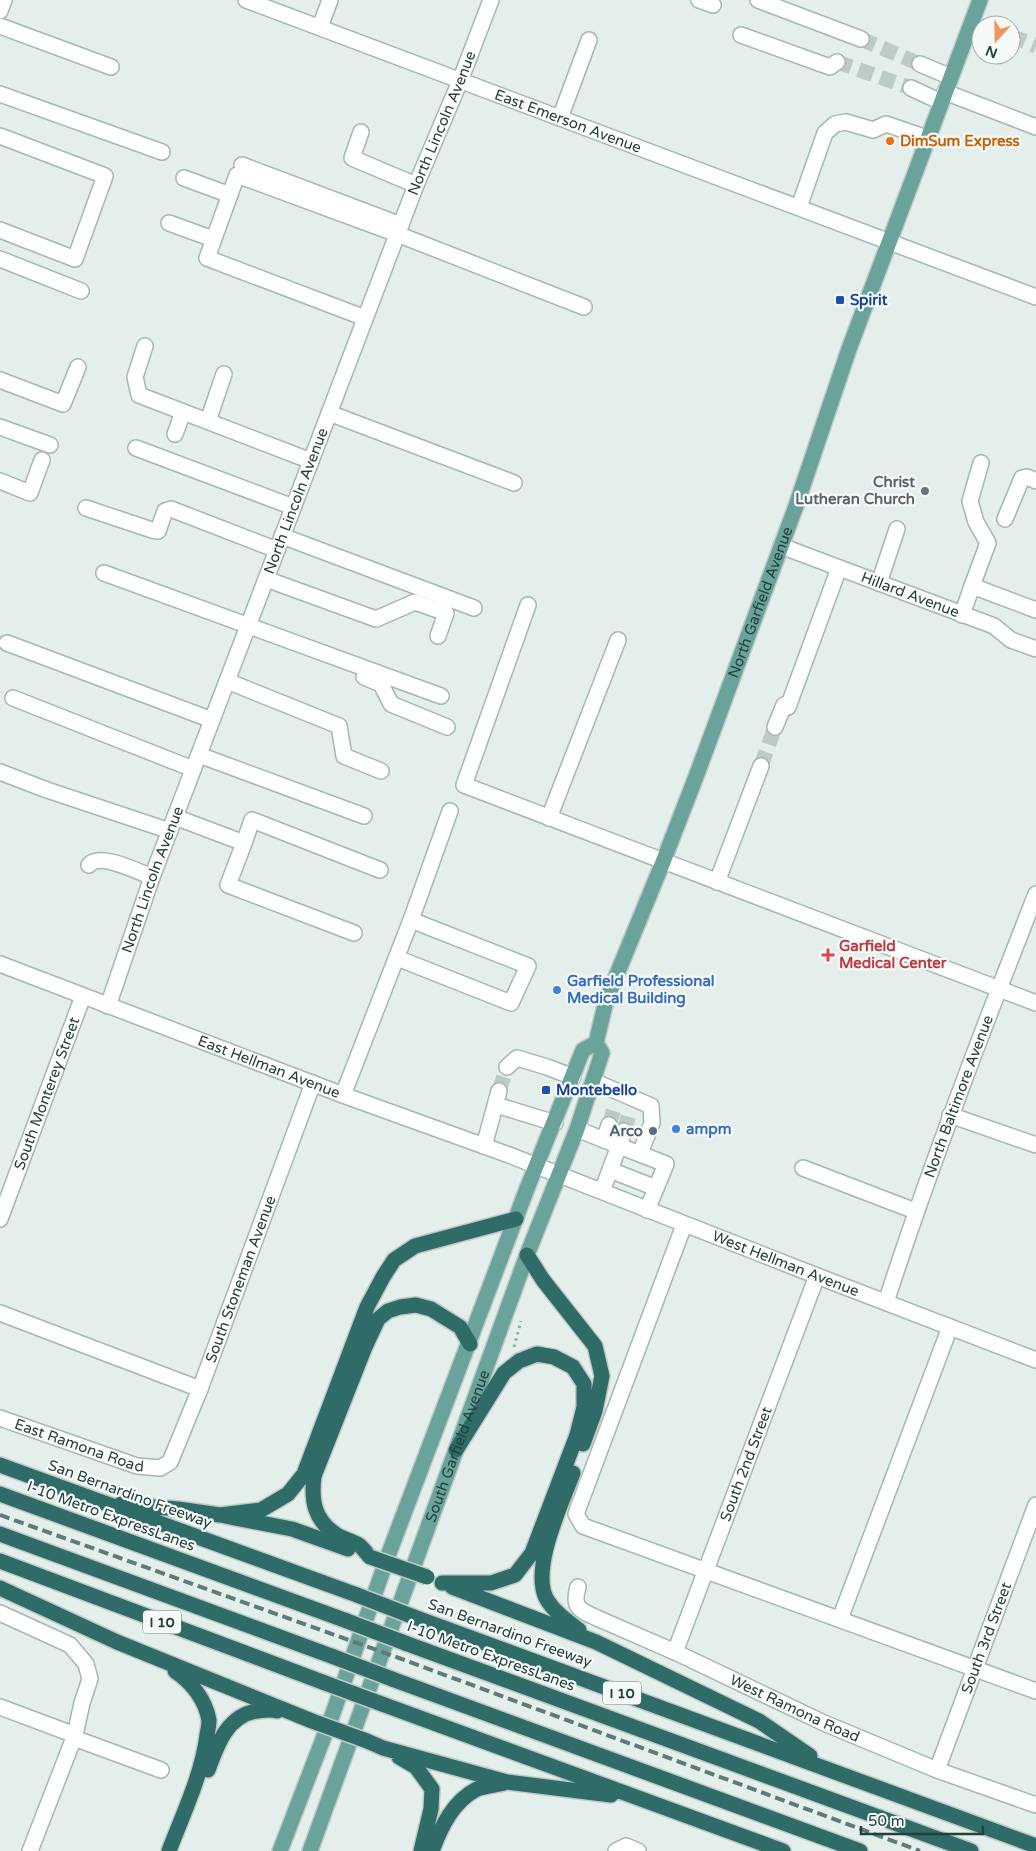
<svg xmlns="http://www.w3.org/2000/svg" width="1036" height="1851" viewBox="0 0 1036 1851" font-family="'Varela Round',sans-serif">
<rect width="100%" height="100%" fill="#e4eeeb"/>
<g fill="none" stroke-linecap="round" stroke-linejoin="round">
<path stroke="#bdcbc8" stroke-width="15" stroke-dasharray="15 8" stroke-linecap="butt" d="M1011 36 1036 46
M861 39 920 64
M837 62 911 88
M761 766 775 727
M499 1091 507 1067
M609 1125 615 1106
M624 1131 630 1111"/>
<g stroke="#a6b6b3" stroke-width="18">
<g id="minor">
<path id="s1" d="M246 0 1036 297"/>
<path d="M699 0 713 5"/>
<path d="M758 0 861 39"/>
<path d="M0 11 4 0"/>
<path d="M0 26 111 67"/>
<path d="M320 27 330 0"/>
<path d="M741 35 830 67 837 62"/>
<path d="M920 64 951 77"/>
<path d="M911 88 941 102"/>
<path d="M945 92 1036 127"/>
<path d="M0 94 162 152"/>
<path d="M560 118 589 40"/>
<path d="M361 132 352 158 416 185"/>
<path d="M0 136 105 176 75 259 0 230"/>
<path d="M242 165 401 225"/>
<path d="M184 178 230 195"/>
<path d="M799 207 825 133 835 124 846 122 873 130 886 124 927 138"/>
<path d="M169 223 213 239"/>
<path d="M0 259 81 291"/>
<path d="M365 318 207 258 237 175 397 234 584 307"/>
<path d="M145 346 135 377 139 395 311 461"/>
<path d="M0 380 63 404 78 367"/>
<path d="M329 413 514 483"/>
<path d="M208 421 224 374"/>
<path d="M0 427 50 445"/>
<path d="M175 434 183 412"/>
<path d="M136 448 293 507"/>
<path d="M0 481 30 493 42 460"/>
<path d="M86 508 152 530 158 531 165 511 171 509 277 550"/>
<path d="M1005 519 1022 478 1027 477 1036 481"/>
<path d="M282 536 474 608"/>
<path id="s2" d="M781 546 994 626 1011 640 1036 649"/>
<path d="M104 573 441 696"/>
<path d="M266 579 376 619 415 602 446 613 438 636"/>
<path d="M879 583 897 529"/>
<path d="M972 586 988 543 976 522 970 501 981 463"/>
<path d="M528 605 464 785 1036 1003"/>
<path d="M962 615 972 586 1036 610"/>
<path d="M7 643 212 720"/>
<path d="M364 677 381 684 391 704 447 727"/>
<path d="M227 681 339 726 344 756 381 771"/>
<path d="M13 698 193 769"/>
<path d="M788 707 839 568"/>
<path d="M775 727 784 705"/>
<path d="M199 755 364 816"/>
<path d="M0 772 47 790 170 831"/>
<path d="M175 817 244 843 228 885 354 933"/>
<path d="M549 818 618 640"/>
<path d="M244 843 252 820 380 870"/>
<path d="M89 865C99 852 139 872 152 877"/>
<path d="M717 882 761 766"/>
<path d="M397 958 511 1003 528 966 411 920"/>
<path id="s3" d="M0 964 343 1095 509 1155 817 1276 1036 1360"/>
<path id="s4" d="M108 1006 152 877 266 579 416 185 460 81 491 0"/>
<path d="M507 1067 517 1058 547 1067 573 1077"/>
<path d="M593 1081 651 1106 652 1123 640 1153"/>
<path d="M343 1095 411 920 450 811"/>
<path d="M496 1105 555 1123"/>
<path d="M950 1115 1036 1145"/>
<path d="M577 1129 619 1146 624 1131"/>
<path d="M604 1140 609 1125"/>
<path d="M484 1146 499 1091"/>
<path d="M803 1168 915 1211"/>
<path d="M610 1170 656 1188"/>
<path d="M602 1191 619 1146 666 1164 647 1210"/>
<path id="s5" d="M0 1219 83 996"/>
<path d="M684 1225 576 1514 583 1526 1036 1691"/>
<path id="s6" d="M886 1302C931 1164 983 1029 1036 894"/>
<path d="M0 1313 200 1389"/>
<path id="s7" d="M0 1418 137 1466 160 1468 170 1462 200 1389 313 1083"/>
<path id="s8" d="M578 1587C572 1607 579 1610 597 1618L675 1652 824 1723 937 1770 1036 1805"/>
<path d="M0 1613 70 1645 86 1664 90 1679 82 1703 75 1735 30 1851"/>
<path d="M840 1619 950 1327"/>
<path id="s9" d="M675 1652 817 1276"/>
<path d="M0 1707 75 1735"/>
<path d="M74 1738 161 1770"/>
<path id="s10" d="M937 1770 1036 1505"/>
<path d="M616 1851 626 1846 638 1851"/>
</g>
</g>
<g stroke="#c1cac8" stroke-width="18">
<g id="major">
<path id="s11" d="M280 1851 333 1713 389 1553 528 1186 583 1050 596 1043 606 1001 663 862 697 774 796 506 849 349 980 0"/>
<path id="s12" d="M310 1851 527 1255 577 1129 602 1053 596 1043"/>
</g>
</g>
<g stroke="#c1cac8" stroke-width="18">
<path id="highway" d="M527 1255 543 1280 595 1346 602 1376 595 1411 583 1444
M0 1465 357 1595
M573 1473C562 1503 531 1567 546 1598 553 1611 567 1621 579 1630
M0 1494 347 1621
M121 1504 178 1509 220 1515 292 1529 348 1549
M220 1515 261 1510 288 1494 304 1474 367 1307 383 1277 394 1260 415 1246 516 1219
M0 1534 334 1657
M370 1557C366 1553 363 1548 359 1545 352 1541 344 1539 337 1535 314 1520 311 1501 314 1476L365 1347 378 1319 388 1311 400 1307 416 1305 431 1309 460 1327 470 1344
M0 1561 325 1683
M442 1583H491L515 1575 532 1553 577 1435 584 1407V1384L573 1367 554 1357 537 1354 519 1361 504 1373 456 1450
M452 1587 596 1642 759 1721 810 1756
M0 1588 117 1642 312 1721
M414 1617 1036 1846
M405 1643 971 1851
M392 1679 860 1851
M382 1704 783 1851
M367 1741 383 1748 507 1782 611 1795
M399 1757 416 1767 432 1789 431 1809 421 1851
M208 1770C217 1745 228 1714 258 1711 265 1710 271 1709 277 1711
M169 1851C183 1814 202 1775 207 1735 208 1730 209 1724 209 1720 205 1699 191 1682 175 1671
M432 1851C441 1827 453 1801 477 1789 485 1786 496 1785 504 1783"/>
</g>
<path stroke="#85b2a9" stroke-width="3" stroke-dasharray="2.5 4" stroke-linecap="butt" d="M514 1347 521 1321"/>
<use href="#minor" stroke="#fff" stroke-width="15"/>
<use href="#major" stroke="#69a39c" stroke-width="15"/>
<use href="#highway" stroke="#2f6c68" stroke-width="15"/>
<path stroke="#5e7b77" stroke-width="4" stroke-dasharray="10 5" stroke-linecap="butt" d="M0 1515 399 1658 920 1851"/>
<g stroke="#c1cac8" stroke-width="18" stroke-linecap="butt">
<path id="highway-bridge" d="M370 1557 427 1577
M357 1595 414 1617
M347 1621 405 1643
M334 1657 392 1679
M325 1683 382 1704
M312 1721 367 1741"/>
</g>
<use href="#highway-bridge" stroke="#2f6c68" stroke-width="15"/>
</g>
<circle fill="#e8710a" stroke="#f5faf8" stroke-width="2" cx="890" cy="141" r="5"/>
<g fill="#1a4fb4" stroke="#f5faf8" stroke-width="2">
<rect x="835" y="295" width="10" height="10" rx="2.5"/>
<rect x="541" y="1085" width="10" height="10" rx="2.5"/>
</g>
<circle fill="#6b7280" stroke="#f5faf8" stroke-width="2" cx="925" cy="491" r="5"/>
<path fill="#e0444e" stroke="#f5faf8" stroke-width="2" d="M825.5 947.5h5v5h5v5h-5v5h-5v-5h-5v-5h5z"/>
<g fill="#3f7fe0" stroke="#f5faf8" stroke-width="2">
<circle cx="557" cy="990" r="5"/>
<circle cx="676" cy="1129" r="5"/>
</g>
<circle fill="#5c6f8a" stroke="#f5faf8" stroke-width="2" cx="653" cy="1131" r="5"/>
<g text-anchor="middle" stroke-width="4.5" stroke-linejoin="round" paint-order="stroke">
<g fill="#f5faf8" stroke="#627874" stroke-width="1">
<rect x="143" y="1610.5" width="38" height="23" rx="4"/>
<rect x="603" y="1681.5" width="38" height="23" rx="4"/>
</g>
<g font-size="14" font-weight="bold" fill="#23403c">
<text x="162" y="1627">I 10</text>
<text x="622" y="1698">I 10</text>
</g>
<g font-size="15" fill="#23403c" stroke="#f5faf8">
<text dy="5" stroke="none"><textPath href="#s1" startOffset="344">East Emerson Avenue</textPath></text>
<text dy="5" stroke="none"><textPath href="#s4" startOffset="944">North Lincoln Avenue</textPath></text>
<text dy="5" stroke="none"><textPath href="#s4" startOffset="539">North Lincoln Avenue</textPath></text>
<text dy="5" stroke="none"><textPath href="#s2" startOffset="138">Hillard Avenue</textPath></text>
<text dy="5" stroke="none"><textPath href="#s11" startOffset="1342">North Garfield Avenue</textPath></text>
<text dy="5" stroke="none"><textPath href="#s4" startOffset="134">North Lincoln Avenue</textPath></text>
<text dy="5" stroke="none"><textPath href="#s3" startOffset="288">East Hellman Avenue</textPath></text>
<text dy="5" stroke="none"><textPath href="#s5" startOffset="134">South Monterey Street</textPath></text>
<text dy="5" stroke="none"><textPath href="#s6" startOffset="218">North Baltimore Avenue</textPath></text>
<text dy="5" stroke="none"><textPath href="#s3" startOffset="841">West Hellman Avenue</textPath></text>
<text dy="5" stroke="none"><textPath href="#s7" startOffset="376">South Stoneman Avenue</textPath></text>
<text dy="5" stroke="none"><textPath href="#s7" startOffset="84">East Ramona Road</textPath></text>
<text dy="5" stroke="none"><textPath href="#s12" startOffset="431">South Garfield Avenue</textPath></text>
<text dy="5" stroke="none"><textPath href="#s9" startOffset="201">South 2nd Street</textPath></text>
<text transform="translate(130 1494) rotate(20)" y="5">San Bernardino Freeway</text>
<text transform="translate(111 1516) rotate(20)" y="5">I-10 Metro ExpressLanes</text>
<text transform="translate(510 1633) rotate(20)" y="5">San Bernardino Freeway</text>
<text dy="5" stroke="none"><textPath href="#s10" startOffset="141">South 3rd Street</textPath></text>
<text transform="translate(491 1656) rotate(20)" y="5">I-10 Metro ExpressLanes</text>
<text dy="5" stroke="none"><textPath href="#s8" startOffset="260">West Ramona Road</textPath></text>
</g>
<g font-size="15" font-weight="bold" fill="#c56008" stroke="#f5faf8" text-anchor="start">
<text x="900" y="146">DimSum Express</text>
</g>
<g font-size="15" font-weight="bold" fill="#164399" stroke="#f5faf8" text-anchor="start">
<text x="850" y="305">Spirit</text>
<text x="556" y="1095">Montebello</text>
</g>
<g font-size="15" font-weight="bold" fill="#5b616d" stroke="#f5faf8" text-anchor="end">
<text x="915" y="487">Christ<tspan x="915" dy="17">Lutheran Church</tspan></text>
</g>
<g font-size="15" font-weight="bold" fill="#be3a42" stroke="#f5faf8" text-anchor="start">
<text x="839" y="951">Garfield<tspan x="839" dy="17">Medical Center</tspan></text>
</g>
<g font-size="15" font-weight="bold" fill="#366cbe" stroke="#f5faf8" text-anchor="start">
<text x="567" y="986">Garfield Professional<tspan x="567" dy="17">Medical Building</tspan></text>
<text x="686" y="1134">ampm</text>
</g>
<g font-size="15" font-weight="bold" fill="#4e5e75" stroke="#f5faf8" text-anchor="end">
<text x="643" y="1136">Arco</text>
</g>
</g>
<g transform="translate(996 40) rotate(201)"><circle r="24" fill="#f5faf8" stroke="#a1b0ad"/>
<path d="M0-4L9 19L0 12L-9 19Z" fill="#f2965e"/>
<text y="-8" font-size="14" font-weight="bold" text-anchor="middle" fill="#23403c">N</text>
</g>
<path d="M861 1826v8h122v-8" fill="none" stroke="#23403c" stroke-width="2.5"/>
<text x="868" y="1826" font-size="15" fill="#23403c" stroke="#f5faf8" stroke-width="4" paint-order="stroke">50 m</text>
</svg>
